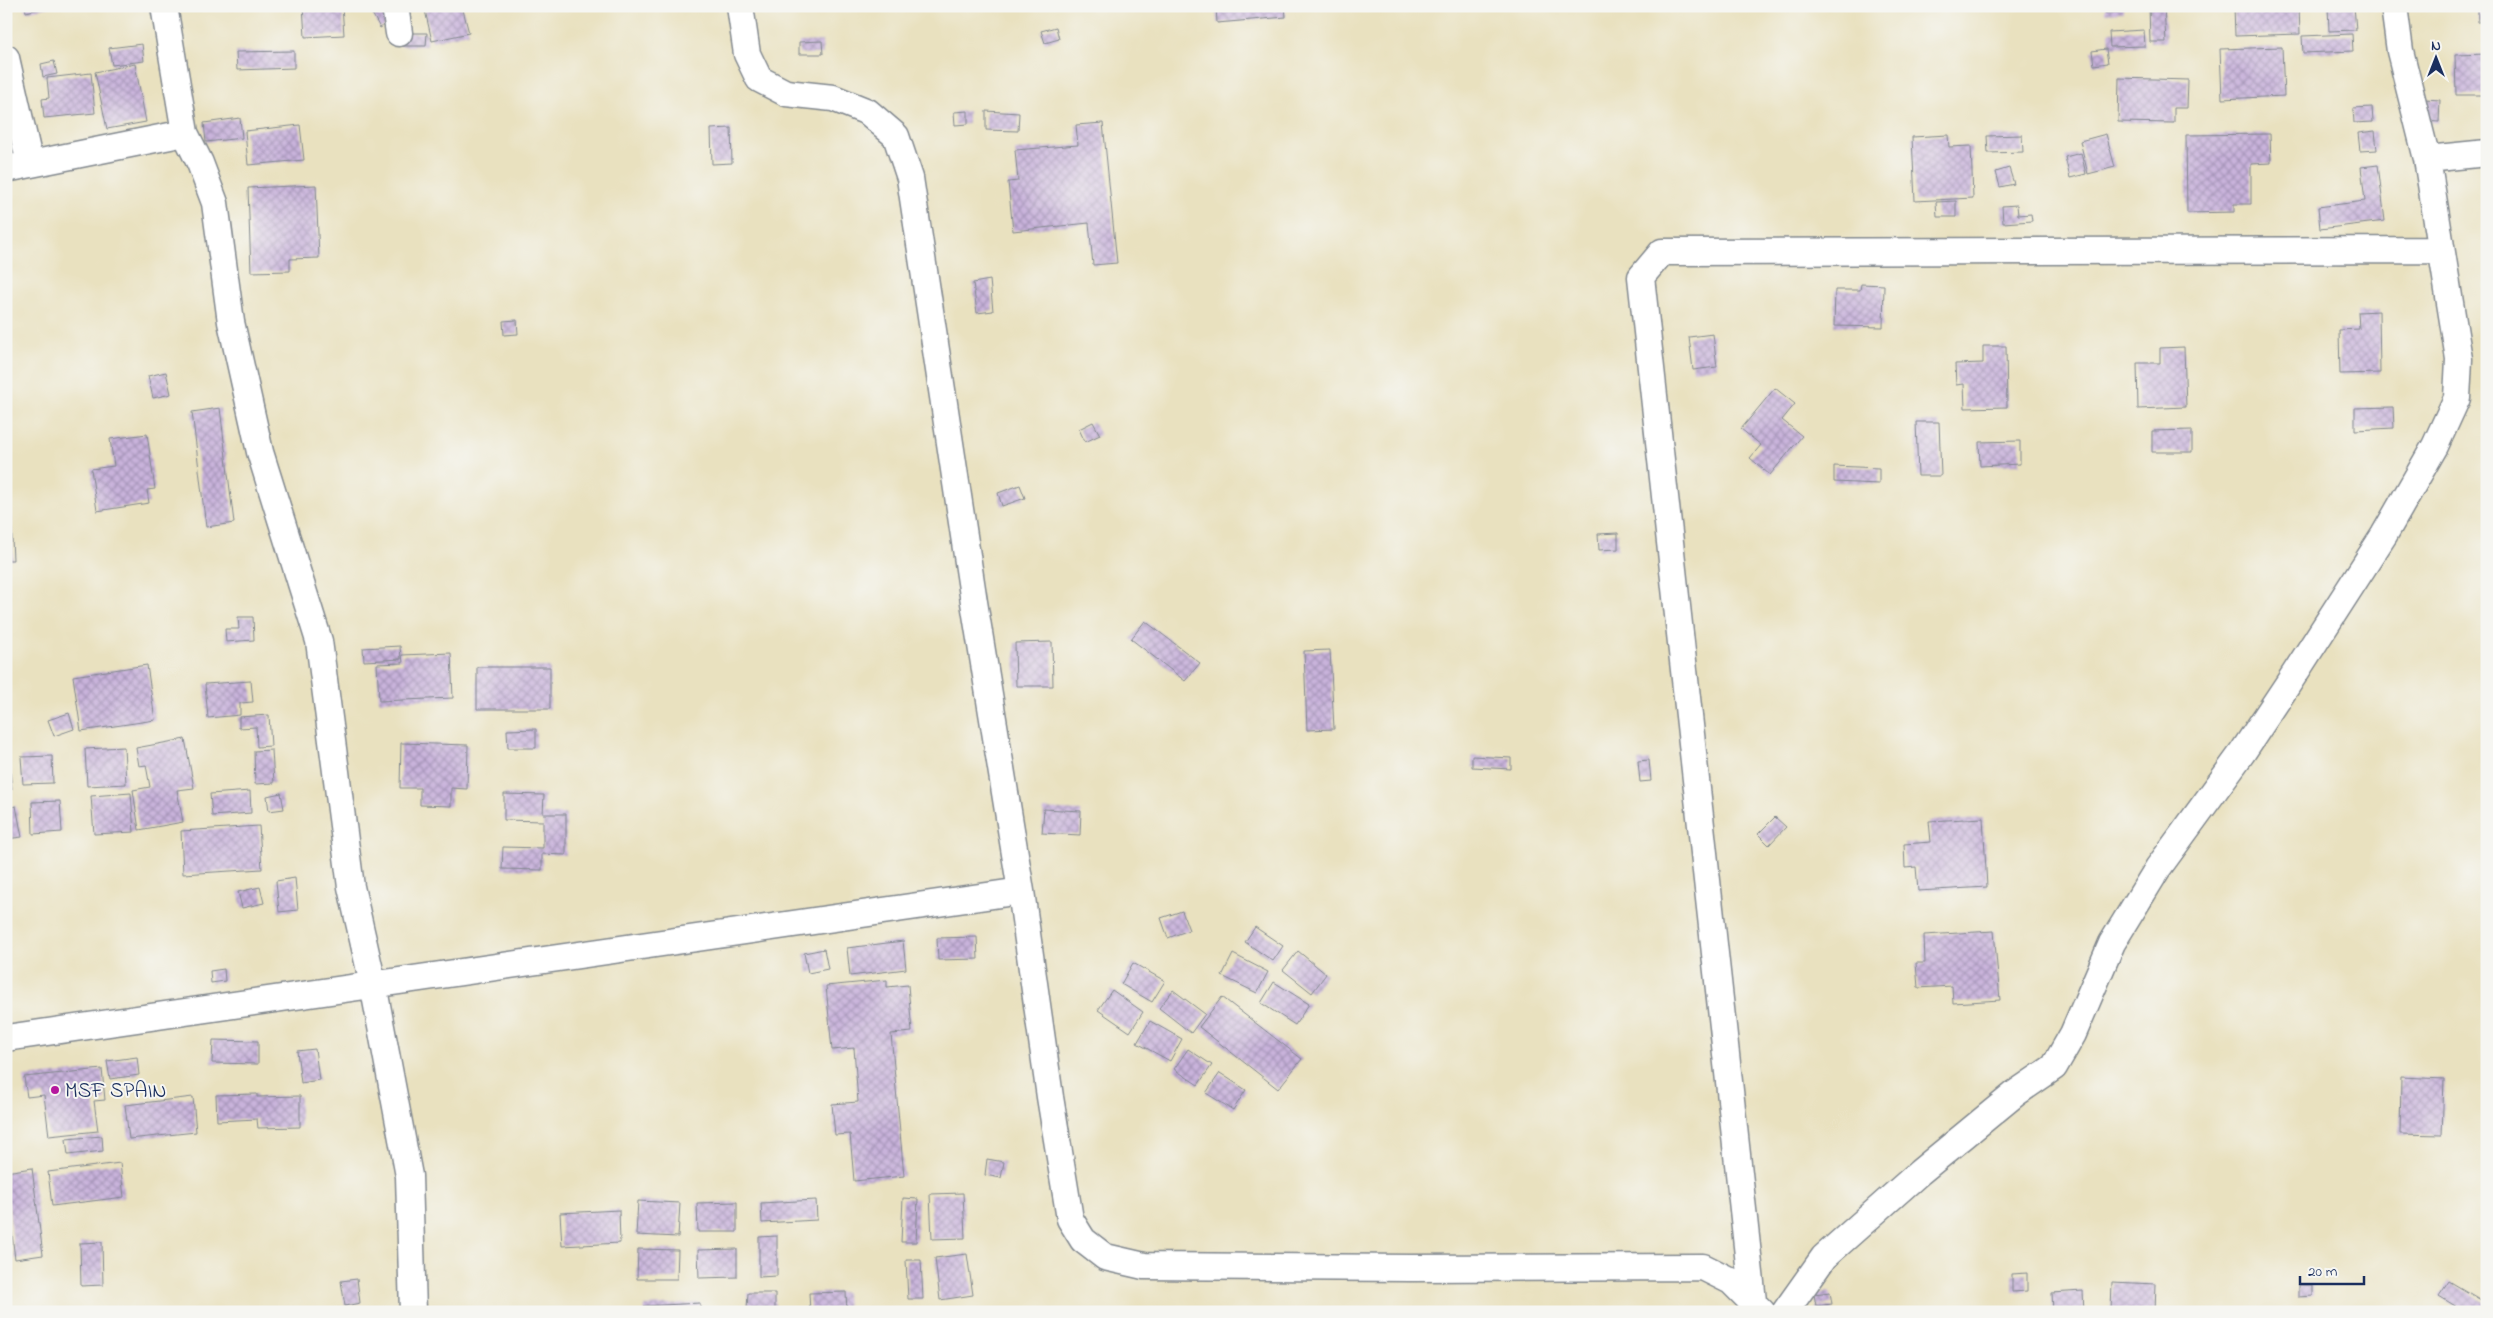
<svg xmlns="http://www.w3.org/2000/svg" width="2493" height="1318" viewBox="0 0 2493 1318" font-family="'Indie Flower',sans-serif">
<defs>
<pattern id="building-cross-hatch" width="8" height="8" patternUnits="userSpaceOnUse" patternTransform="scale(1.25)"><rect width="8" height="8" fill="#c9b3db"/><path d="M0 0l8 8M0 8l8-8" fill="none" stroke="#a292b5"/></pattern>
</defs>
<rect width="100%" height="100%" fill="#f6f6f2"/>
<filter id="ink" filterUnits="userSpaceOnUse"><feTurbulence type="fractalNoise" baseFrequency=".02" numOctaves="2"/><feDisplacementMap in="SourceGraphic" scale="10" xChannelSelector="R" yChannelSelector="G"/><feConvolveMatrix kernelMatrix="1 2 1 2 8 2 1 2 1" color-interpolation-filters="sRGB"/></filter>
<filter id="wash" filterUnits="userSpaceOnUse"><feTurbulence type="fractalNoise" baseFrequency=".0096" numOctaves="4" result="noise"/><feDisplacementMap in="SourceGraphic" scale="20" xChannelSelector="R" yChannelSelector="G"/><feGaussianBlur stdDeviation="1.12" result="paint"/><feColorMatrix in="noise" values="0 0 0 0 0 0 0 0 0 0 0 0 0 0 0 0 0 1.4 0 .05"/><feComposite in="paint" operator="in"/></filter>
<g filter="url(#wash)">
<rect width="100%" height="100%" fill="#e9e1bf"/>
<g id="blocks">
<path fill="url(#building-cross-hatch)" d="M25 6H47L48 7 26 12Z
M303 6H342L344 35 305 37Z
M368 6H383L392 21 380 28Z
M424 6H462L469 33 432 41Z
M1216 6H1285L1286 17 1217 23Z
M2105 6H2123V12L2105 13Z
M2149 6H2164L2166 42H2150Z
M2234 6H2299L2300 34 2235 36Z
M2328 6H2354L2356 30 2329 31Z
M2478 6H2487V22H2478Z
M1056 27 1059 39 1045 43 1041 31Z
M2144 30 2145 46 2110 47 2109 32Z
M401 33H427L426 46H400Z
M2352 34 2353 51 2303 53 2302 36Z
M822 41 823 54H799V42Z
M142 44 144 61 112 65 109 48Z
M2282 47 2284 96 2222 99 2220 49Z
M2106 49 2108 63 2094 65 2092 51Z
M294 51V68L237 70 236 52Z
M2487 54V95H2456L2455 55Z
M54 61 57 74 43 77 41 64Z
M135 64 146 122 107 129 95 72Z
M91 73 95 113 44 118 42 99 49 98 47 78Z
M2119 78 2188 80 2187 108H2174V123L2118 122Z
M2425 99 2440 100 2439 122 2424 121Z
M2372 107 2373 122 2354 123 2353 108Z
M968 111V124L955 125 954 112Z
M986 111 1019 113 1018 131 986 130Z
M240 118 242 138 206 142 204 123Z
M1103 123 1117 263 1093 265 1089 223 1013 231 1008 182 1018 181 1015 150 1078 145 1076 125Z
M300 125 304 160 248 165 245 131Z
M731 128 732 163 712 164 711 129Z
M2375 131 2377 150 2360 151 2358 133Z
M2106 134 2115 167 2088 174 2080 141Z
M2270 134 2271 163 2251 164V204H2234V212L2187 213 2186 135Z
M1948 135 1949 147 1971 146 1973 198 1915 201 1912 137Z
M2022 135 2023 152 1988 153 1987 136Z
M2081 153 2086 174 2070 178 2065 157Z
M2378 165 2385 221 2320 229 2318 207 2365 201 2361 167Z
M2009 168 2014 184 2000 187 1996 172Z
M316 185 319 258 290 259V271L251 272 248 188Z
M1956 201V217H1937L1936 202Z
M2017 205 2018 215 2031 214 2032 221 2003 223 2002 206Z
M990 280 993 311 977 313 973 283Z
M1861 284 1884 285 1883 327 1834 326 1835 290H1860Z
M2379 311 2380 373 2340 374 2339 330 2359 329 2358 312Z
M517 320 518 334 504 335 503 321Z
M1713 334 1717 367 1693 370 1689 337Z
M1983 346H2006L2007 407 1965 408 1964 384 1956 385 1955 364 1983 363Z
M2184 347 2186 407 2138 409 2137 363H2160V348Z
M166 372 171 394 153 398 148 376Z
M1775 388 1795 404 1782 420 1802 436 1770 475 1750 458 1761 445 1741 429Z
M2393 407 2394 428 2355 430V408Z
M220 408 234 523 206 527 192 412Z
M1093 422 1100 435 1085 442 1079 429Z
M1916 422H1939L1941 476H1918Z
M2192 430V452H2152V431Z
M147 434 155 489 147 490 149 503 97 511 91 469 114 466 110 439Z
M2020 441V464L1980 466 1979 442Z
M1834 466 1879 468V484L1834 482Z
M1020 485 1025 498 1002 506 998 493Z
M11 516 13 560H6V517Z
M1618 533V549L1599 550 1598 534Z
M238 617H253L254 640 226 642 225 629H239Z
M1145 621 1200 663 1185 681 1131 639Z
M1052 642 1053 686H1016L1015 643Z
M400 646 401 659 364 661 363 648Z
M1330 650 1334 729 1307 730 1304 651Z
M451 653 453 698 379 701 377 664 403 663 402 655Z
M147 665 155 720 81 731 73 676Z
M477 667H550V709H477Z
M251 681 253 702 240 703V715L208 718 205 684Z
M69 713 74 729 54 736 48 720Z
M269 715 271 746 257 747 256 727 239 728V717Z
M536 729V748H508L507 730Z
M185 739 194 788 177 790 183 822 139 830 133 790 150 787 146 765 139 766 136 748Z
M401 743 468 745 467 789 451 788V806L420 805V788H400Z
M124 747 126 784 87 786 85 749Z
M272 750 274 783 255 784 254 751Z
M52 756 53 783 23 784 21 757Z
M1472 756 1511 758V769L1472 767Z
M1649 760 1651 781 1640 782 1638 761Z
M6 761H9L12 789 6 790Z
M250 791 251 813 212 816 210 794Z
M131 793 134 832 94 834 91 796Z
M281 793 284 809 269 811 267 796Z
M504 794 544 795 543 814H566V855L542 854V870L502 869 503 847 543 848V821L504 820Z
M60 801 62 832 33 834 32 802Z
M16 806 22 837 6 839V808Z
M1044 809 1081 811 1080 835 1042 833Z
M1775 817 1786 827 1769 845 1758 834Z
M1983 818 1987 887 1918 891 1916 867 1905 868 1904 844 1931 842 1929 821Z
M259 826 262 869 183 874 181 831Z
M295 878 298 910 279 912 276 881Z
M260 887 264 903 242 908 238 892Z
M1182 911 1189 930 1168 938 1161 918Z
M1255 927 1283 946 1273 961 1245 942Z
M1994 931 2000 1000 1953 1003 1952 986 1918 988 1916 963H1925L1924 935Z
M977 937 978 959 938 960 937 938Z
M903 941 906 969 850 976 847 948Z
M824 949 828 969 808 973 804 953Z
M1298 951 1326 974 1312 993 1283 970Z
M1233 954 1268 972 1257 993 1222 976Z
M1133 963 1165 981 1152 1002 1121 984Z
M224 969 225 981 211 983 210 971Z
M887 980V987L908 985 912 1032 891 1034 904 1176 854 1181 850 1134 835 1135 832 1104 858 1102 854 1048 832 1050 826 986Z
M1274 982 1309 1004 1295 1025 1261 1003Z
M1112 990 1143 1012 1130 1032 1098 1010Z
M1173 990 1205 1014 1191 1033 1159 1008Z
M1222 997 1302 1059 1278 1089 1199 1027Z
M1150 1021 1182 1039 1170 1061 1137 1043Z
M213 1040 258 1041V1064L212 1063Z
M315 1049 319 1080 301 1083 297 1051Z
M1188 1049 1212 1065 1198 1085 1174 1069Z
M137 1057 139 1075 110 1079 107 1061Z
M102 1069 105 1100 94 1101 98 1131 49 1136 44 1095 27 1097 24 1077Z
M1220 1073 1246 1090 1233 1110 1206 1093Z
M2401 1077 2444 1079 2442 1135 2400 1134Z
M257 1094V1097L300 1096V1127L258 1128 257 1119 217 1121 216 1095Z
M193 1097 196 1132 129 1139 125 1105Z
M102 1136 103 1151 68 1155 66 1139Z
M987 1159 1004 1162 1001 1178 985 1175Z
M120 1163 124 1197 52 1206 48 1172Z
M32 1168 43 1255 15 1259 8 1202H6V1172Z
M963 1193 965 1238 932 1239 930 1194Z
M903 1198 918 1199 916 1242H901Z
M816 1200 817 1220 762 1223 761 1203Z
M638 1201 680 1203 678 1237 636 1235Z
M737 1202V1232H698L697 1203Z
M619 1210 620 1243 562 1246 560 1213Z
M777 1236V1276L759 1277V1237Z
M102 1242 103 1285 81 1286 80 1243Z
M638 1249 678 1250 677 1279H637Z
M737 1249V1277L699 1278 698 1250Z
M967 1254 973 1295 940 1300 935 1258Z
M906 1260H921L923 1299H908Z
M2027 1273V1291L2012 1292V1274Z
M357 1279 360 1303 345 1306 341 1281Z
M2449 1281 2486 1303 2480 1312H2465L2439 1296Z
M2112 1282 2156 1284 2155 1312H2111Z
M2298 1285H2313V1296L2298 1297Z
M2083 1291 2084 1312H2053L2052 1293Z
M846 1292 847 1312H810L809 1293Z
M1830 1292 1832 1304 1816 1306 1814 1294Z
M748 1293H775V1309H747Z
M700 1303V1312H645L644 1306Z
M1816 1307H1832V1312H1816Z"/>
</g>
</g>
<g filter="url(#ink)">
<use href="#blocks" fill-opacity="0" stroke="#82888e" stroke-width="1"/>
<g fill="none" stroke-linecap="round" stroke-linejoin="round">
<g stroke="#82888e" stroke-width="29">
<path id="minor" d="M164 6 185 133 200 163 215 203 231 322 260 452 319 641 351 887 373 984 409 1176 413 1312
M395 6 399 33
M740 6 747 54 759 79 786 93 833 98 868 112 896 136 910 178 974 602 1021 891
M6 58 30 164
M2427 159 2487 153
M6 169 185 133
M6 1038 1021 891 1050 1097 1070 1219 1083 1240 1105 1257 1144 1266 1411 1268 1703 1267 1731 1281 1762 1312
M1753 1301 1641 277 1662 252 2441 250
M1785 1312 1824 1257 1920 1172 2016 1093 2054 1067 2073 1034 2112 943 2158 868 2242 753 2288 684 2384 535 2435 446 2457 398 2459 359 2427 159 2400 51 2394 6"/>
</g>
<use href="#minor" stroke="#fff" stroke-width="26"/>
</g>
</g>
<circle fill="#b5179e" stroke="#f6f6f2" stroke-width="2" cx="55" cy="1090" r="5"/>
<g text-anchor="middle" stroke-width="4" stroke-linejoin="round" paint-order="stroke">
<g font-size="21" fill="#1b2f5e" stroke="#f6f6f2" text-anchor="start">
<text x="65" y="1097">MSF SPAIN</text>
</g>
</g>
<rect width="2493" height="1318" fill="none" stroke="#f6f6f2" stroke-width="25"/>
<g transform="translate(2436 58)" stroke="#f6f6f2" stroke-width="4" paint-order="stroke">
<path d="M0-4L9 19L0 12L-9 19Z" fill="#1b2f5e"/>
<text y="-8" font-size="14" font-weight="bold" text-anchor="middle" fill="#1b2f5e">N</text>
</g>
<path d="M2300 1276v8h64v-8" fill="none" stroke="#1b2f5e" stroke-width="2.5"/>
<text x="2308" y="1276" font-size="15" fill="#1b2f5e" stroke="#f6f6f2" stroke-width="4" paint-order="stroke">20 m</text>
</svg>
